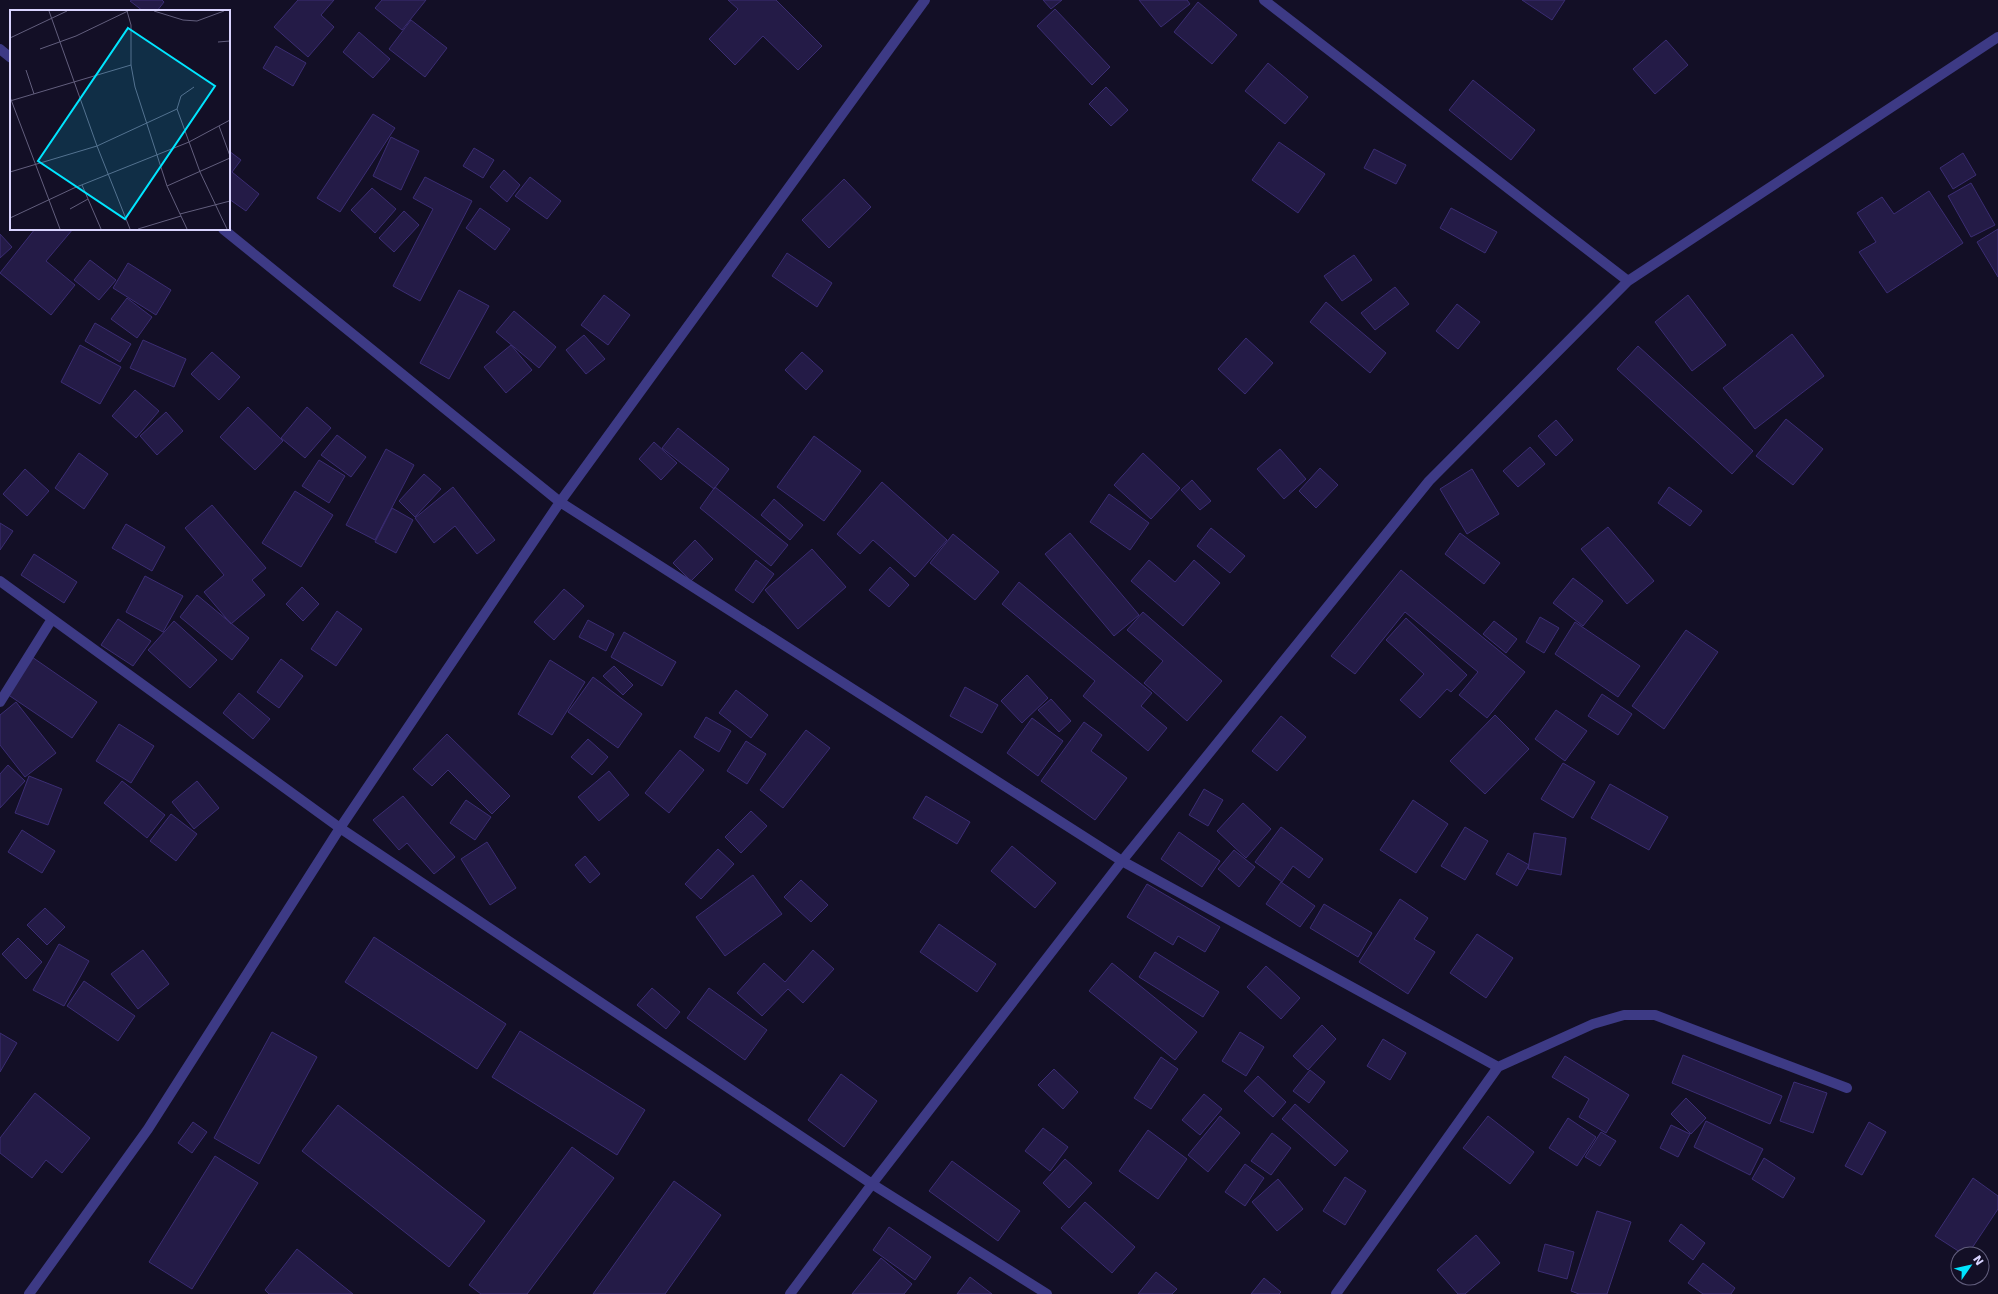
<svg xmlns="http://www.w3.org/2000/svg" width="1998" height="1294" viewBox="0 0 1998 1294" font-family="'DejaVu Sans',sans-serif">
<rect width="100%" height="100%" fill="#130f26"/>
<path fill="#241b47" stroke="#3b2d73" d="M132 0H162L164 2 157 11H143L130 1Z
M298 0H334L321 15 334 27 308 57 274 27Z
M382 0H426L402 30 375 8Z
M728 0H776L822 46 798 70 763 36 735 65 709 39 738 9Z
M1043 0H1062L1051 9Z
M1139 0H1187L1190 4 1161 27Z
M1522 0H1565L1552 20Z
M1198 2 1237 35 1212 64 1174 32Z
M1055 9 1110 67 1092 85 1037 26Z
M411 20 447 48 425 77 389 49Z
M359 32 390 59 373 78 343 52Z
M1666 40 1688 65 1655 94 1633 69Z
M276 46 306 63 293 86 263 68Z
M1268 63 1308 97 1285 124 1245 91Z
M1473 80 1535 130 1511 160 1449 110Z
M1106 87 1128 110 1111 126 1089 104Z
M373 114 395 128 340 212 317 198Z
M391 137 419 151 401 190 373 176Z
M1279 142 1325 174 1298 213 1252 180Z
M474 148 494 160 483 178 463 166Z
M1374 149 1406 165 1396 184 1364 168Z
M229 151 241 160 232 172 259 194 246 211 229 199Z
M1963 153 1976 175 1953 189 1940 168Z
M504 170 520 185 507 202 490 187Z
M425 177 472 201 420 301 393 286 433 209 413 198Z
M530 177 561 201 547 219 515 196Z
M844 179 871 207 829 248 802 220Z
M1971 183 1995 225 1971 237 1948 196Z
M372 188 396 209 375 233 351 210Z
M1929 191 1963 243 1887 293 1859 252 1876 242 1857 213 1882 197 1894 214Z
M480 208 510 229 495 250 466 228Z
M1451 208 1497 232 1485 253 1440 228Z
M404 211 419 225 394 252 379 238Z
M35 229H73L46 261 75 285 51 315 0 273Z
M1998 229V277L1977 242Z
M0 234 12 247 0 258Z
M787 253 832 283 817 307 772 276Z
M1354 255 1372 280 1342 301 1324 276Z
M90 260 116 280 99 300 74 280Z
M128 263 171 290 156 315 113 288Z
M1395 287 1409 304 1375 330 1361 313Z
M459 290 489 306 449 379 420 363Z
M604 295 630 315 608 345 581 325Z
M1688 295 1726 345 1692 371 1655 322Z
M127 298 152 317 137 338 111 319Z
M1326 302 1386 353 1370 373 1310 322Z
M1457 304 1480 322 1458 349 1436 331Z
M514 311 556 347 539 368 496 332Z
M95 323 131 344 120 362 85 341Z
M1792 334 1824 376 1755 429 1723 388Z
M584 335 605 359 586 374 566 350Z
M1246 338 1273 363 1245 394 1218 369Z
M143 340 186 359 174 387 130 368Z
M80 345 121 367 100 404 61 382Z
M511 345 532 370 506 393 484 367Z
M1638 346 1753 451 1732 474 1617 369Z
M212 352 240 377 219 400 191 374Z
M802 352 823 371 806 390 785 370Z
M135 390 159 411 136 438 112 416Z
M248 407 283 441 255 470 220 437Z
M307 407 331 428 305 458 281 438Z
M166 412 183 431 157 455 140 436Z
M1786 419 1823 449 1793 485 1756 456Z
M1556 420 1573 440 1556 456 1538 436Z
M678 428 729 469 714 489 662 448Z
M337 435 366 457 351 477 321 455Z
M814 436 861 471 824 521 777 487Z
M654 442 677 463 661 480 639 459Z
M1530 447 1545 464 1518 487 1503 471Z
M386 449 414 465 375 540 346 525Z
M1280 449 1306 479 1284 499 1257 469Z
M79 453 108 474 84 509 55 488Z
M1143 453 1180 488 1151 519 1114 485Z
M319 460 345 476 329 503 302 486Z
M1320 468 1338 485 1316 508 1299 491Z
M25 469 49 491 27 516 3 494Z
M1472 469 1499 514 1467 534 1440 489Z
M424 474 441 489 415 517 399 501Z
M1192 480 1211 501 1200 510 1181 490Z
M882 482 947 540 915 577 873 540 860 554 837 534Z
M453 487 495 540 477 554 455 526 434 543 415 518Z
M715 487 788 545 771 566 700 508Z
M1669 487 1702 511 1690 526 1658 503Z
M295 491 333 515 301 567 262 543Z
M1109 494 1149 523 1130 550 1090 522Z
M774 499 803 525 790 540 761 515Z
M212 505 266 568 252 580 265 595 231 624 204 592 224 575 185 528Z
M392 508 413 520 396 553 375 542Z
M0 523 13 531 0 550Z
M126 524 165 547 152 571 112 548Z
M1608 527 1654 581 1627 604 1581 549Z
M1211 528 1245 556 1230 573 1197 546Z
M1070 533 1139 615 1114 636 1045 554Z
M1460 533 1500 563 1484 584 1445 554Z
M953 534 999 572 975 600 930 563Z
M695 540 713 559 691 581 673 563Z
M812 549 846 587 798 629 765 590Z
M34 554 77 582 64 603 21 575Z
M756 560 774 574 753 603 735 590Z
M1149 560 1175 582 1194 560 1220 583 1183 626 1131 581Z
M890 567 909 585 889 607 869 590Z
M1401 570 1525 672 1487 718 1459 695 1478 672 1405 612 1355 674 1331 656Z
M145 576 183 596 163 632 126 612Z
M1573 578 1603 601 1583 626 1553 603Z
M1019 582 1152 693 1141 706 1167 728 1148 751 1083 696 1095 681 1002 604Z
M302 587 319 604 303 621 286 604Z
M564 589 584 606 554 640 534 622Z
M197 595 249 638 232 660 180 617Z
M337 611 362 629 336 666 311 649Z
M1143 612 1222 681 1187 721 1144 683 1163 661 1127 630Z
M1540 617 1559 628 1544 653 1526 642Z
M1406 618 1467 675 1451 692 1447 689 1420 718 1400 700 1424 674 1386 640Z
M118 619 151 641 133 666 101 645Z
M588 620 614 634 606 651 579 637Z
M174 621 217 660 190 688 148 650Z
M1494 621 1517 639 1506 653 1483 634Z
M1575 622 1640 666 1618 697 1555 654Z
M1686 630 1718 652 1664 729 1632 706Z
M624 632 676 662 662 686 611 657Z
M32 657 97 702 72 738 7 694Z
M281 659 303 676 279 708 257 692Z
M550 660 585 682 552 735 518 714Z
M614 666 633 685 623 695 603 676Z
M1027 675 1048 698 1022 723 1001 701Z
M593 677 642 714 618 748 568 712Z
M965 687 998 705 982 733 950 716Z
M736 690 768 715 751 738 719 713Z
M239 693 270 719 253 739 223 713Z
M1602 694 1632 714 1618 735 1588 716Z
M1051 699 1071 721 1059 732 1038 710Z
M16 702 56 753 25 777 0 745V715Z
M1556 710 1587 731 1565 761 1535 739Z
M1495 715 1529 749 1485 794 1450 761Z
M1281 716 1306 737 1277 771 1252 751Z
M706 717 731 731 719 752 694 737Z
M1032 718 1063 741 1038 776 1007 753Z
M1084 722 1102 735 1091 751 1127 778 1095 820 1041 781Z
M119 724 154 746 131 783 96 761Z
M806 730 830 748 783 808 760 790Z
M447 734 510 796 492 814 448 770 432 786 413 769Z
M588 739 608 757 592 775 571 757Z
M746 741 766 754 747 784 727 771Z
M680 750 704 770 669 813 645 793Z
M1563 763 1595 782 1573 818 1541 799Z
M8 765 25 781 0 808V774Z
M609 771 629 795 599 821 578 797Z
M29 776 62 789 48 825 15 813Z
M122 781 165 815 147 838 104 803Z
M197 781 219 808 194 829 172 802Z
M1610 784 1668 817 1649 850 1591 818Z
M1204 789 1223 800 1208 826 1189 815Z
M403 796 455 857 434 874 407 843 399 850 373 820Z
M926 796 970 822 957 844 913 818Z
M466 800 491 817 475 840 450 823Z
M1413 800 1448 824 1416 873 1380 850Z
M1243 803 1271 829 1246 858 1217 831Z
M751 811 767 826 741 853 725 837Z
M171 814 197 834 176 861 150 841Z
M1281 827 1323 859 1309 878 1293 866 1282 882 1255 862Z
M1465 827 1488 841 1465 880 1441 866Z
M22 830 55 851 42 873 8 852Z
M1179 832 1220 861 1202 887 1161 859Z
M1534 833 1566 838 1561 875 1528 869Z
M487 842 516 888 490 905 461 859Z
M1012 846 1056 883 1035 908 991 871Z
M718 849 734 864 701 899 685 884Z
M1234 850 1255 867 1239 887 1218 869Z
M1508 853 1529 865 1517 886 1496 874Z
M585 856 600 874 590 883 575 865Z
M753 875 782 914 725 956 696 917Z
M801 880 828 905 811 922 784 897Z
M1281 882 1315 906 1300 927 1266 904Z
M1147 884 1220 927 1205 952 1178 936 1173 945 1127 917Z
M1400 899 1428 918 1414 939 1435 952 1408 994 1359 962Z
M1324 904 1372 933 1358 957 1310 928Z
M45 908 65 927 47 945 27 925Z
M939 924 996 964 977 992 920 952Z
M1477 934 1513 958 1486 998 1450 973Z
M374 937 506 1024 477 1069 345 982Z
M18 938 42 962 26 979 2 954Z
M59 944 89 961 64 1006 33 990Z
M143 950 169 984 138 1009 111 974Z
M813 950 834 969 803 1003 788 989 762 1016 737 993 764 963 785 982Z
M1155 952 1219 992 1203 1017 1139 977Z
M1112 963 1197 1032 1175 1060 1089 991Z
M1266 966 1300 998 1281 1019 1247 987Z
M84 981 135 1016 118 1041 67 1006Z
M652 988 680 1012 666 1029 637 1005Z
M709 988 767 1030 745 1060 687 1018Z
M1322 1025 1336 1039 1308 1070 1293 1056Z
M520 1031 645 1110 617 1155 492 1077Z
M272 1032 317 1057 259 1164 214 1138Z
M1240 1032 1264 1047 1246 1076 1222 1061Z
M0 1033 17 1043 0 1072Z
M1383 1039 1406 1053 1390 1080 1367 1066Z
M1683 1055 1782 1096 1770 1124 1672 1083Z
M1565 1056 1629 1095 1606 1133 1579 1117 1589 1099 1552 1077Z
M1161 1057 1178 1069 1151 1109 1134 1098Z
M1054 1069 1078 1092 1063 1109 1038 1085Z
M1310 1070 1325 1082 1309 1103 1293 1091Z
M841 1074 877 1101 844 1147 808 1120Z
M1258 1076 1286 1102 1273 1117 1244 1091Z
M1794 1082 1827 1093 1813 1133 1780 1121Z
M35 1093 90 1138 62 1173 46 1160 32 1178 0 1153V1138Z
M1204 1094 1222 1109 1200 1135 1182 1120Z
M1686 1098 1706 1118 1691 1134 1671 1114Z
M1295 1104 1348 1151 1335 1166 1282 1119Z
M338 1105 485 1221 449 1267 302 1151Z
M1220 1116 1240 1133 1208 1172 1188 1155Z
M1488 1116 1534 1152 1510 1184 1463 1148Z
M1568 1118 1596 1137 1577 1166 1549 1148Z
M1706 1121 1763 1149 1750 1175 1694 1147Z
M193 1122 207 1132 192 1153 178 1143Z
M1869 1122 1886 1132 1862 1175 1845 1166Z
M1671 1125 1690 1134 1678 1157 1660 1148Z
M1043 1128 1068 1147 1050 1171 1025 1151Z
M1148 1130 1187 1159 1158 1199 1119 1171Z
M1601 1132 1616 1141 1600 1166 1585 1157Z
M1272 1133 1291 1148 1271 1175 1251 1161Z
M572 1147 614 1178 527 1294H481L469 1285Z
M215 1156 258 1183 192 1289 149 1262Z
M1764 1158 1795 1178 1783 1198 1752 1179Z
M1065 1159 1092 1183 1069 1208 1043 1183Z
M952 1161 1020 1211 998 1241 929 1191Z
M1245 1164 1264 1178 1245 1206 1225 1192Z
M1345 1177 1366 1191 1345 1225 1323 1211Z
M1973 1178 1998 1196V1209L1968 1254H1963L1935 1236Z
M1278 1179 1303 1209 1277 1231 1252 1202Z
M674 1181 721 1215 665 1294H593Z
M1085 1202 1135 1247 1112 1273 1061 1228Z
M1597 1211 1631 1222 1607 1294H1579L1571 1291Z
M1681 1224 1705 1243 1693 1260 1669 1241Z
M889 1227 931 1257 915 1280 873 1250Z
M1476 1235 1500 1263 1465 1294H1458L1437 1270Z
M1545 1244 1574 1252 1567 1279 1538 1271Z
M297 1249 353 1294H269L265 1290Z
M881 1258 912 1284 904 1294H852Z
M1703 1263 1735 1288 1731 1294H1703L1688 1283Z
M1156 1272 1177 1289 1172 1294H1138Z
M970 1277 992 1294H957Z
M1264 1278 1281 1292 1279 1294H1251Z"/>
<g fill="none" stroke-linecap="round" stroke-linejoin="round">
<path stroke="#3d3a85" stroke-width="10" d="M1264 0 1628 281
M0 49 11 58
M223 229 560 502 1122 861 1498 1067
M0 581 340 828 872 1184 1047 1294
M0 702 52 619
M29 1294 148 1129 340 828 560 502 925 0
M790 1294 872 1184 1122 861 1429 481 1628 281 1998 37
M1336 1294 1498 1067 1593 1024 1624 1015H1655L1847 1088"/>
</g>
<g transform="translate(10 10)">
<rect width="220" height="220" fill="#130f26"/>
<path fill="none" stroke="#625e7d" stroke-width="1" d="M39 1 87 136 120 219M117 1 121 15V55L125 77 157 176 177 219M144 1 173 10 187 11 214 1M0 28 57 1M208 32 220 31M30 39 66 26 118 1M16 60 24 84M184 77 171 86 167 99 190 162 217 219M0 87 50 219M0 91 121 55M209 116 220 146M0 162 87 136 167 99M72 175 91 219M157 176 220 148M60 199 78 189M170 204 220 191M0 208 64 178 179 132 220 110M128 219 171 206"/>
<path fill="#00e5ff" fill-opacity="0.15" stroke="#00e5ff" stroke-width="2" d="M118 18 205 76 115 209 28 151Z"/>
<rect width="220" height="220" fill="none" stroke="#d9d4ff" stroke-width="2"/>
</g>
<g transform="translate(1970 1266) rotate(56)"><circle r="19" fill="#130f26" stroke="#625e7d"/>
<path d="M0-3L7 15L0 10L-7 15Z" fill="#00e5ff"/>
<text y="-6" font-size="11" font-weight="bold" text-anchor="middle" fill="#d9d4ff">N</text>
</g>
</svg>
